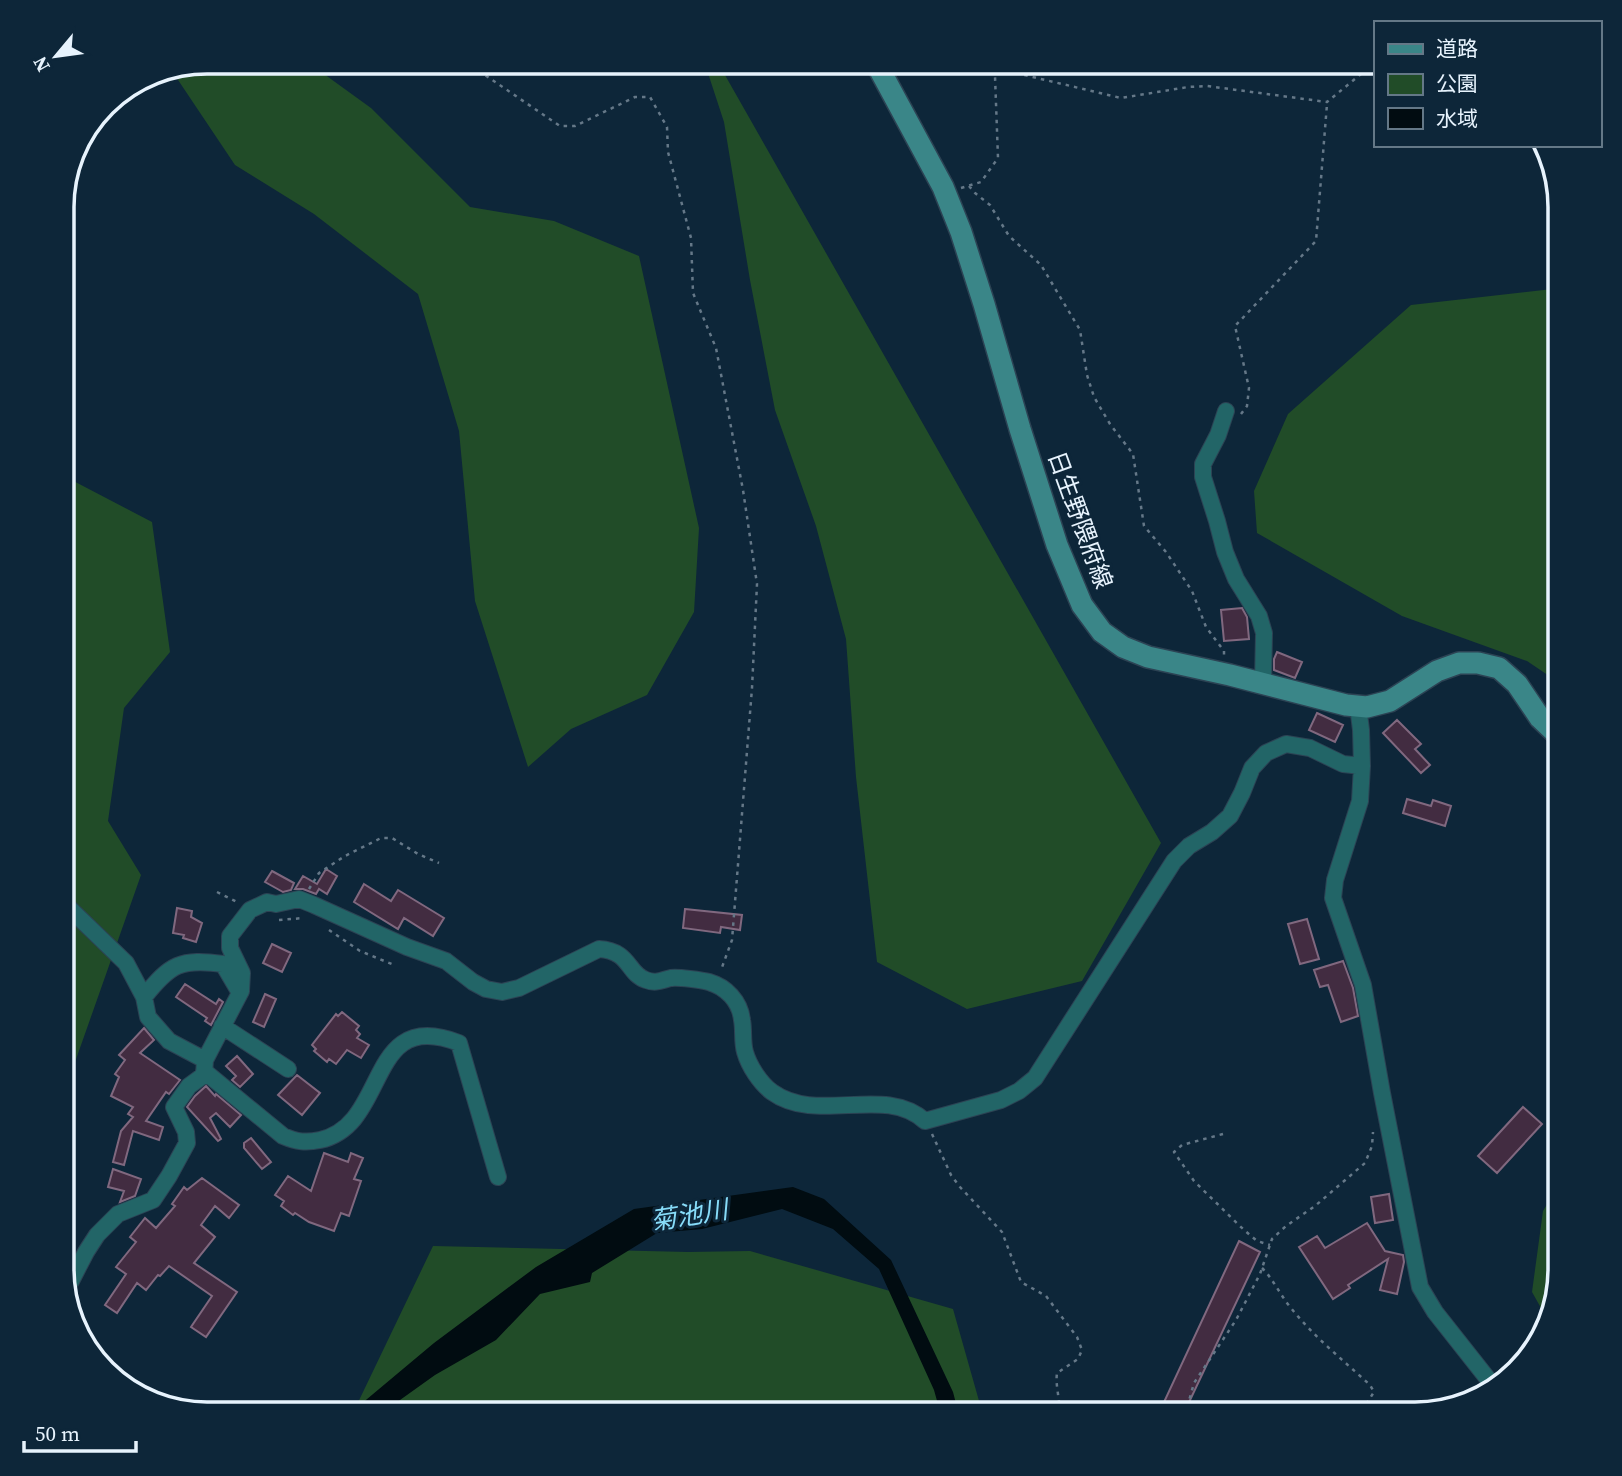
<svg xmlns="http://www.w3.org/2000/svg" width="1622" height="1476" viewBox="0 0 1622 1476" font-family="'Source Serif 4','Noto Sans JP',serif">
<rect width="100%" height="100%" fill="#0d2639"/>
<path fill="#214c28" d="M206 61H306L371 108 470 207 554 221 639 256 699 528 694 612 647 695 571 729 528 767 475 601 459 431 418 294 314 214 235 165 170 68Z
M704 61H717L1161 843 1082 981 967 1009 877 962 856 777 846 639 816 526 775 410 750 280 724 122Z
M1561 288V684L1527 661 1402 616 1257 533 1254 491 1288 414 1411 305Z
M62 475 152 522 170 652 124 708 108 821 141 875 62 1099Z
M1560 1183V1279L1550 1324 1532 1292 1543 1211Z
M433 1246 688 1252 750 1251 953 1309 983 1415H352Z"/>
<path fill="#010c11" d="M793 1187 824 1199 891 1260 953 1392 959 1415H941L934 1390 879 1269 833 1229 782 1209 702 1229 657 1233 592 1273 590 1282 540 1294 496 1340 435 1375 379 1415H348L434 1343 536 1267 634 1209Z"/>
<path fill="#422c41" stroke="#80687f" stroke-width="2" d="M1242 608 1247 617 1249 639 1224 641 1221 610Z
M1277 652 1302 662 1295 678 1274 670V659Z
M1317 713 1343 725 1335 742 1309 730Z
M1397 720 1421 744 1415 749 1430 765 1421 773 1383 733Z
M1407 799 1431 806 1433 800 1451 806 1445 826 1403 813Z
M326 869 337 876 327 894 319 889 316 894 303 889H295L303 876 317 884Z
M272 871 294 883 291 890 283 892 265 882Z
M364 884 391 901 398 890 444 918 433 936 404 918 398 929 354 902Z
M177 908 192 911 191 917 202 923 196 942 183 938 184 935 173 933Z
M685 909 742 915 740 930 721 927 720 933 683 928Z
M1307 919 1319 959 1300 964 1288 924Z
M272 944 291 953 282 972 263 963Z
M1343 961 1353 988 1358 1016 1341 1022 1328 985 1320 987 1314 970Z
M185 984 216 1004 219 999 223 1002 211 1025 205 1021 207 1018 176 997Z
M265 994 276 999 264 1027 253 1022Z
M342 1012 359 1026 356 1030 360 1034 357 1038 369 1045 361 1058 347 1050 336 1064 329 1059 327 1062 314 1051 316 1049 312 1045 336 1014 338 1016Z
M144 1028 154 1040 140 1053 180 1080 169 1094 166 1092 146 1121 163 1127 159 1140 133 1131 124 1165 113 1162 121 1131 133 1117 128 1114 133 1107 111 1096 119 1077 115 1074 125 1060 119 1055Z
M237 1056 253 1074 240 1087 232 1080 236 1076 226 1066Z
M297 1075 320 1093 302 1115 278 1095Z
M206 1086 215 1096 216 1094 241 1115 230 1127 216 1113 210 1118 221 1139 218 1141 187 1107 195 1096Z
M1523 1107 1542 1124 1497 1173 1478 1156Z
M251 1138 271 1162 262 1169 244 1148V1143Z
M324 1153 348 1162 351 1153 363 1158 354 1179 361 1181 349 1216 341 1213 334 1231 309 1222 295 1213 293 1215 281 1206 284 1201 275 1195 288 1176 311 1191Z
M113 1169 141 1179 135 1196 120 1202 124 1191 108 1187Z
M202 1178 239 1205 229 1218 215 1206 201 1225 215 1237 194 1263 237 1292 206 1337 191 1327 212 1296 169 1266 160 1276 158 1275 146 1290 137 1283 117 1313 105 1305 126 1274 116 1267 136 1242 130 1237 145 1218 156 1228 175 1206 172 1204 184 1187 187 1190Z
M1389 1194 1393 1220 1375 1223 1371 1197Z
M1367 1223 1385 1251 1403 1255 1404 1262 1397 1294 1380 1290 1388 1259 1348 1285 1350 1288 1333 1299 1299 1247 1317 1236 1325 1248Z
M1239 1241 1260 1252 1183 1415H1158Z"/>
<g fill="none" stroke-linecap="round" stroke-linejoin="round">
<g stroke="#2c4354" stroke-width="18">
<path id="street" d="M1226 411 1218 435 1203 464V477L1217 521 1225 552 1236 579 1259 616 1264 633 1263 683
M1358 706 1361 730 1362 766 1360 801 1335 880 1333 898 1363 985 1382 1093 1420 1287 1435 1312 1495 1388
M62 903 67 906 126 963 144 997 148 1017 169 1041 205 1060
M144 997C170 964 181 958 223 964L240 993
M222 1026 288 1069
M204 1071 283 1136C297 1142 306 1143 320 1140 390 1125 365 1006 459 1043L498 1177
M64 1288 71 1281 86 1252 97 1235 118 1214 153 1200 169 1176 187 1143 186 1132 174 1107 189 1086 204 1075 205 1060 241 991 242 973 230 948V936L250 910 267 902 276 904 299 899 314 905 407 947 446 961 473 982 486 989 502 992 519 988 599 949C631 951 627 974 646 980 656 984 662 980 671 978 678 977 702 980 709 982 726 987 740 1001 742 1020 744 1030 742 1042 745 1052 749 1066 760 1083 772 1092 818 1125 884 1084 925 1121L1001 1100 1019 1091 1035 1078 1174 861 1189 846 1212 832 1230 816 1242 793 1252 768 1266 753 1286 744 1310 748 1343 764 1362 766"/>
</g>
<g stroke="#2c4354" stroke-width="24">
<path id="secondary" d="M875 61 943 187 961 232 984 304 1020 429 1057 545 1082 605 1102 632 1123 647 1148 657 1230 675 1346 705 1367 707 1390 701 1437 671 1459 663H1478L1499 668 1517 684 1540 718 1561 738"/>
</g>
<path stroke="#657888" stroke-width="2.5" stroke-dasharray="3.5 5" stroke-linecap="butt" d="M446 61 479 71 560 126H575L635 97H650L667 127 668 152 691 238 693 293 716 348 743 490 757 584 752 688 732 940 721 970
M1004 61 1016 73 1121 98 1188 87 1207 86 1327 102 1361 74 1375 65
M969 186 975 193 990 205 1009 236 1041 265 1080 330 1087 375 1094 397 1110 424 1133 454 1144 526 1166 552 1192 591 1206 627 1224 651V656
M961 188 981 182 998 158 995 76 1000 61
M1241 414 1247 406 1249 388 1235 326 1316 241 1327 104
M309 889 319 873 345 856 381 838H392L418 854 439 863
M217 892 239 903
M279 920 304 918
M329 930 360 951 394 965
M932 1134 951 1175 960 1187 1002 1232 1021 1282 1046 1296 1077 1337 1082 1350 1078 1359 1057 1373C1055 1387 1061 1401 1059 1415
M1223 1134 1182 1145 1174 1152 1194 1181 1244 1230 1257 1241 1270 1245
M1262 1268C1274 1280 1280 1295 1291 1308 1314 1337 1343 1360 1370 1385L1374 1392 1359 1415
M68 1307 71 1301
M1185 1415 1194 1383 1236 1320 1260 1274 1272 1239 1286 1226 1315 1206 1365 1163 1372 1146 1373 1132"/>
<use href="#street" stroke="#226567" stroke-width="16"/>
<use href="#secondary" stroke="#3a8688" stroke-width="21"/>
</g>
<g text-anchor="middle" stroke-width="6" stroke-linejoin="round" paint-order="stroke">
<g font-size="24" fill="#e7f3fd" stroke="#0d2639">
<text transform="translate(1080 520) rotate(70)" y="8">日生野隈府線</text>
</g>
<g font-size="26" font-style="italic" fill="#87dcf9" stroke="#0d2639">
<text transform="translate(689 1215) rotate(-9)" y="9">菊池川</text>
</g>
</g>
<path d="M0 0H1622V1476H0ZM207 74H1415A133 133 0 0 1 1548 207V1269A133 133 0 0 1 1415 1402H207A133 133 0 0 1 74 1269V207A133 133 0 0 1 207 74Z" fill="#0d2639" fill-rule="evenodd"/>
<path fill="none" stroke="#e7f3fd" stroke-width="3.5" d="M207 74H1415A133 133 0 0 1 1548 207V1269A133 133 0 0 1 1415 1402H207A133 133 0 0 1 74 1269V207A133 133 0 0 1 207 74Z"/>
<rect x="1374" y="21" width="228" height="126" fill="#0d2639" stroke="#647887" stroke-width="2"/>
<rect x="1388" y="44" width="35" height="10" fill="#3a8688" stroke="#647887" stroke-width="2"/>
<text x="1436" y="56" font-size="21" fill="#e7f3fd">道路</text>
<rect x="1388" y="74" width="35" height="21" fill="#214c28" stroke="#647887" stroke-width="2"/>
<text x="1436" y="91" font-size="21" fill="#e7f3fd">公園</text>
<rect x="1388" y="108" width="35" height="21" fill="#010c11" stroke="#647887" stroke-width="2"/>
<text x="1436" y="126" font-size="21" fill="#e7f3fd">水域</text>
<g transform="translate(56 56) rotate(241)" stroke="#0d2639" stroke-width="5" paint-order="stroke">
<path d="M0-5L12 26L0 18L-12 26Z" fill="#e7f3fd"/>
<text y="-10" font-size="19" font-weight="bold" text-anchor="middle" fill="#e7f3fd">N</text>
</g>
<path d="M24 1441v10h112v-10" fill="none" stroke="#e7f3fd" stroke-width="3.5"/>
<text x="35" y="1441" font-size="21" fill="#e7f3fd" stroke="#0d2639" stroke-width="5" paint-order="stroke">50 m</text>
</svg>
